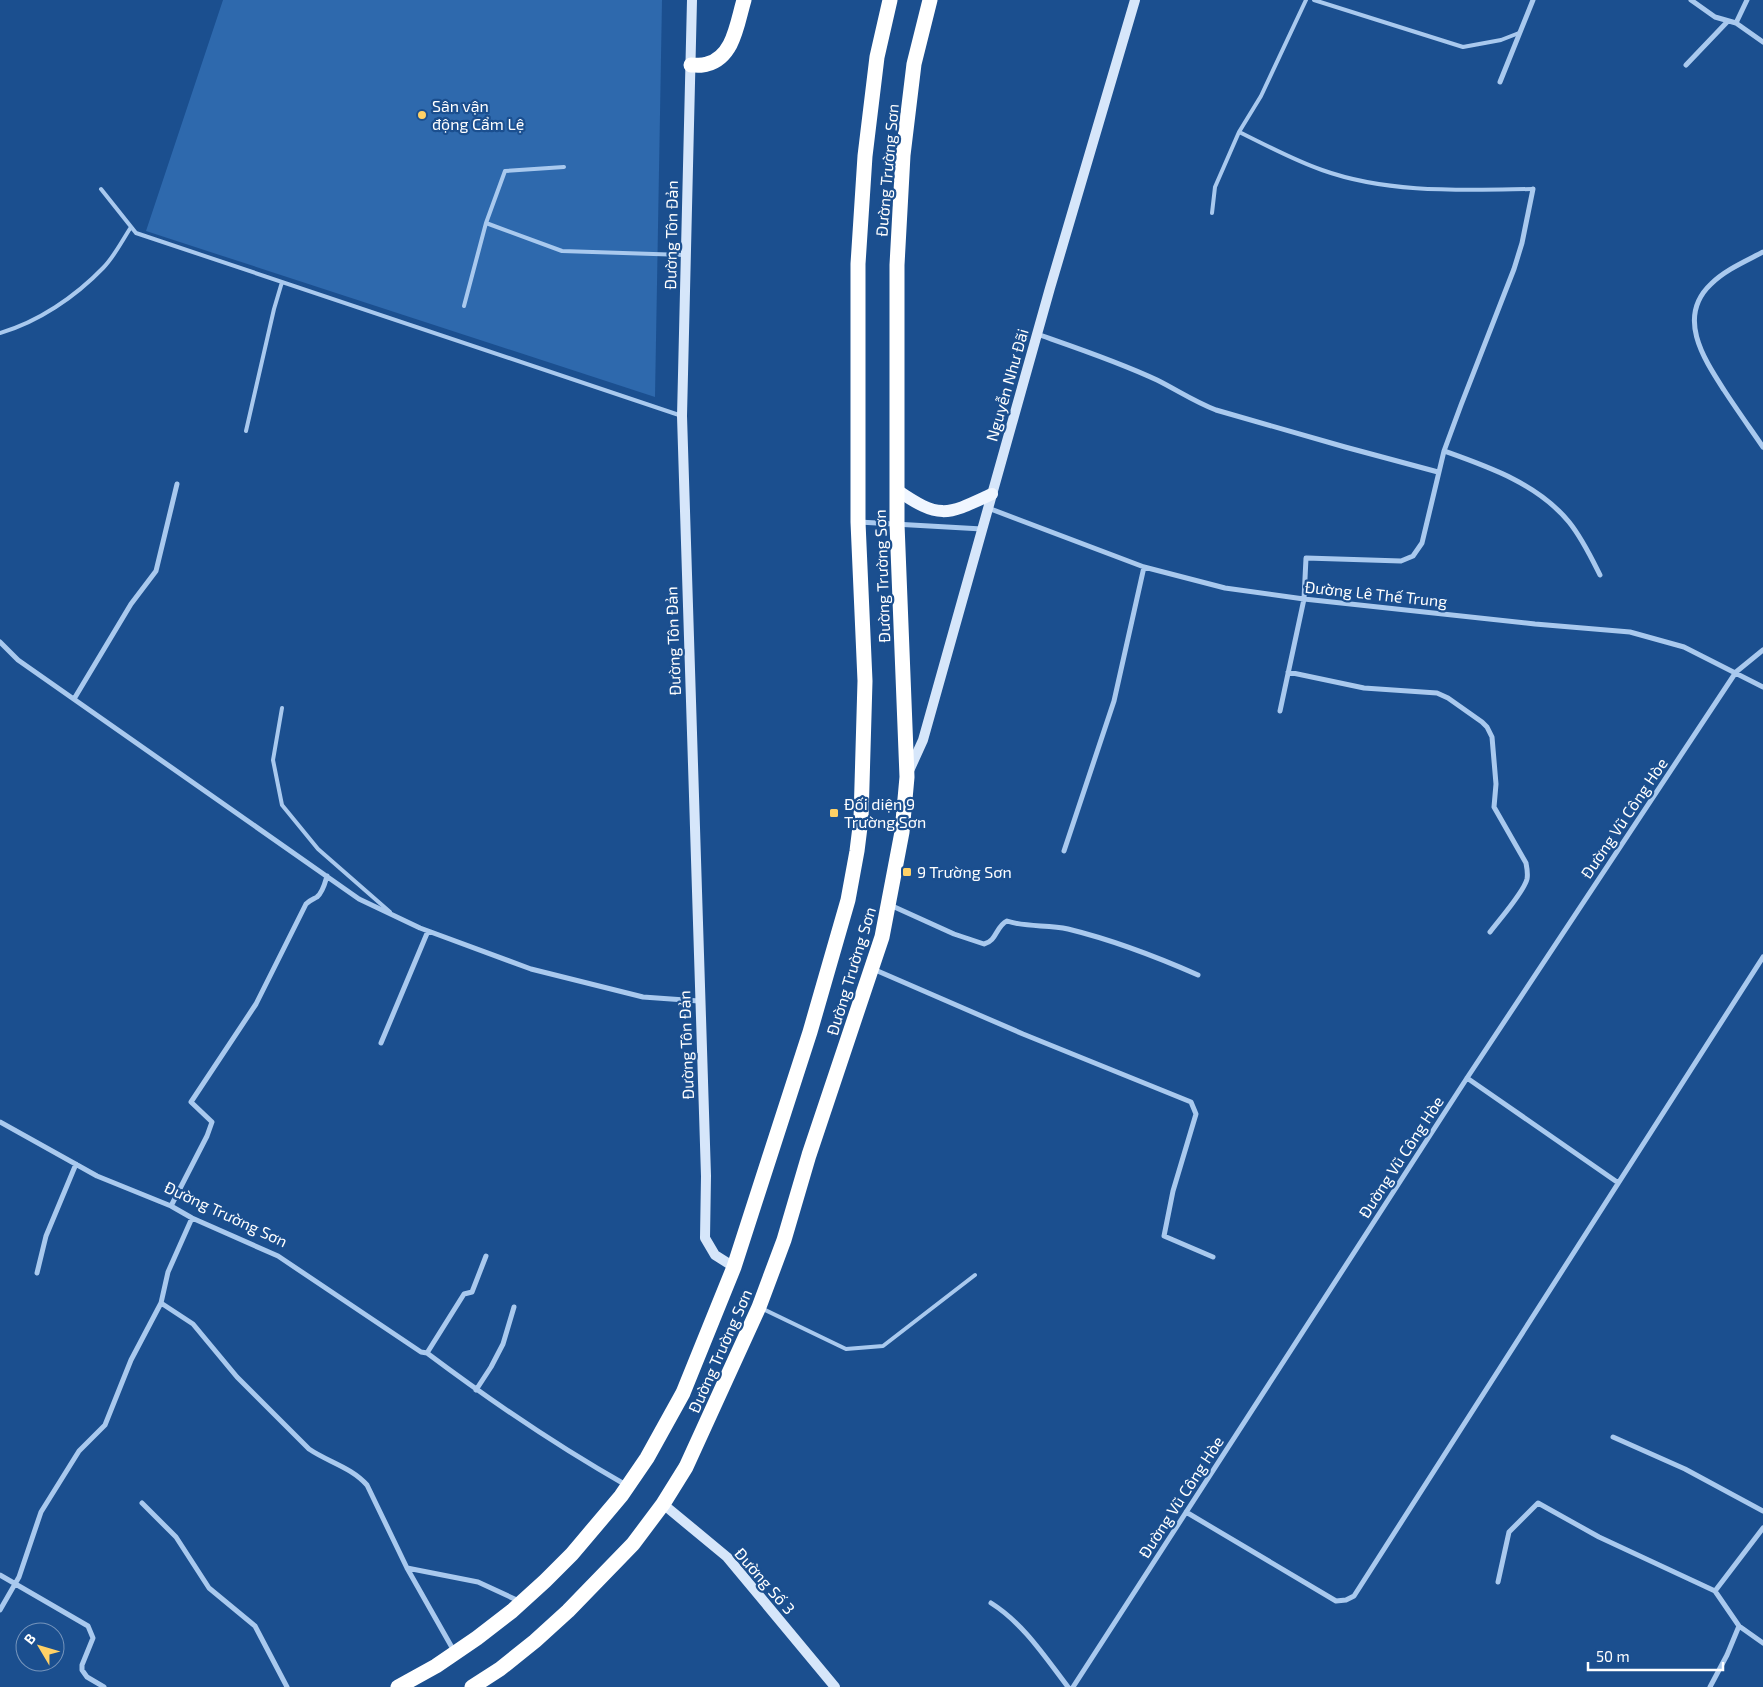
<svg xmlns="http://www.w3.org/2000/svg" width="1763" height="1687" viewBox="0 0 1763 1687" font-family="'Exo 2',sans-serif">
<rect width="100%" height="100%" fill="#1b4f8f"/>
<path fill="#2e69ad" d="M223 0H662L655 397 146 231Z"/>
<g fill="none" stroke-linecap="round" stroke-linejoin="round">
<path stroke="#a9c9ee" stroke-width="4" d="M1314 0 1463 47 1501 40 1519 33
M1239 132C1266 145 1293 160 1322 170 1389 194 1463 190 1533 189
M101 189 136 233 682 416
M1212 213 1215 187 1239 132 1261 96 1306 0
M486 223 505 171 564 167
M464 306 486 223 562 251 684 255
M0 333C38 322 75 297 103 268 114 257 122 241 131 227
M246 431 274 309 282 282
M282 708 273 760 282 805 318 849 390 912
M761 1308 846 1349 883 1346 975 1275"/>
<path stroke="#a9c9ee" stroke-width="5" d="M1691 0 1715 17 1736 23 1763 42
M1736 23 1747 0
M1686 65 1728 21
M1500 82 1533 0
M1763 252C1746 261 1725 270 1711 284 1676 317 1704 359 1724 390 1737 410 1750 428 1763 447
M1037 334C1077 348 1119 362 1157 380 1177 390 1195 402 1216 410L1345 447 1438 472
M1444 451C1489 467 1538 484 1569 522 1582 538 1591 557 1600 575
M988 508 1144 567 1225 588 1304 599 1535 624 1630 632 1684 647 1763 687
M859 522 982 529
M0 642 18 660 359 899 420 928 531 969 643 997 699 1001
M1288 672 1364 688 1437 693 1448 698 1482 722 1487 727 1492 737 1496 784 1494 807 1526 863C1527 868 1528 874 1527 879 1524 892 1499 920 1490 932
M74 699 131 604 156 571 177 484
M1280 711 1304 599 1306 558 1401 561 1413 556 1422 543 1444 451 1461 405 1514 269 1522 243 1533 189
M1064 851 1114 701 1144 567
M890 905 954 934 984 944C997 941 996 926 1007 921 1027 928 1048 924 1068 929 1113 940 1155 956 1198 975
M873 969 1023 1034 1191 1102 1196 1114 1173 1191 1164 1236 1213 1257
M381 1043 428 931
M1467 1078 1617 1182
M0 1122 97 1176 171 1206 192 1218 278 1256 421 1352 427 1353C491 1401 557 1446 626 1485
M171 1206 207 1136 212 1122 191 1102 256 1004 306 904C310 900 314 899 317 897 323 892 325 883 327 876
M37 1273 46 1236 76 1164
M161 1303 193 1324 237 1377 309 1449C328 1462 351 1467 367 1485L407 1568 454 1651
M427 1353 464 1294 472 1292 486 1256
M476 1390 491 1367 503 1344 514 1307
M1613 1437 1685 1469 1763 1511
M142 1503 176 1537 209 1588 255 1626 287 1687
M1186 1512 1336 1601 1346 1600 1354 1596 1763 957
M1763 1528 1715 1591 1739 1626 1763 1643
M407 1568 478 1582 519 1601
M0 1575 88 1626 93 1638 82 1665V1670L87 1677 104 1687
M1498 1582 1509 1532 1538 1503 1599 1537 1715 1591
M991 1603C1023 1623 1045 1657 1068 1687
M0 1610 19 1577 41 1512 79 1451 105 1425 131 1360 161 1303 168 1272 192 1218
M1073 1687 1467 1078 1736 672 1763 650
M1710 1687 1727 1655 1739 1626"/>
<path stroke="#d6e6fa" stroke-width="10" d="M692 0 682 416 706 1176 705 1238 715 1255 734 1267
M908 773 923 740 1050 288 1135 0
M663 1504 727 1557 835 1687"/>
<path stroke="#f0f6ff" stroke-width="12" d="M897 490C940 520 947 515 992 494"/>
<path stroke="#fff" stroke-width="15" d="M691 65C696 65 702 66 707 64 734 57 737 23 744 0
M398 1687 436 1666 477 1638 512 1611 545 1581 572 1554 621 1496 647 1458 683 1393 734 1267 810 1032 848 900 857 851 861 819 865 681 858 522V264L865 156 877 57 890 0
M472 1687 500 1669 535 1641 568 1611 633 1544 663 1504 686 1467 759 1307 784 1240 809 1155 882 937 902 832 907 777 897 524V265L903 155 914 64 930 0"/>
</g>
<g fill="#ffd166" stroke="#1b4f8f" stroke-width="2">
<circle cx="422" cy="115" r="5"/>
<rect x="829" y="808" width="10" height="10" rx="2.5"/>
<rect x="902" y="867" width="10" height="10" rx="2.5"/>
</g>
<g text-anchor="middle" stroke-width="4.5" stroke-linejoin="round" paint-order="stroke">
<g font-size="16" fill="#fff" stroke="#1b4f8f" text-anchor="start">
<text x="432" y="112">Sân vận<tspan x="432" dy="18">động Cẩm Lệ</tspan></text>
<text x="844" y="810">Đối diện 9<tspan x="844" dy="18">Trường Sơn</tspan></text>
<text x="917" y="878">9 Trường Sơn</text>
</g>
<g font-size="16" fill="#fff" stroke="#1b4f8f">
<text transform="translate(887 170) rotate(-85)" y="6">Đường Trường Sơn</text>
<text transform="translate(671 235) rotate(-89)" y="6">Đường Tôn Đản</text>
<text transform="translate(1007 385) rotate(-74)" y="6">Nguyễn Như Đãi</text>
<text transform="translate(882 576) rotate(-92)" y="6">Đường Trường Sơn</text>
<text transform="translate(1376 594) rotate(6)" y="6">Đường Lê Thế Trung</text>
<text transform="translate(673 641) rotate(-92)" y="6">Đường Tôn Đản</text>
<text transform="translate(1624 818) rotate(-56)" y="6">Đường Vũ Công Hòe</text>
<text transform="translate(851 971) rotate(-73)" y="6">Đường Trường Sơn</text>
<text transform="translate(686 1045) rotate(-92)" y="6">Đường Tôn Đản</text>
<text transform="translate(1401 1157) rotate(-57)" y="6">Đường Vũ Công Hòe</text>
<text transform="translate(226 1214) rotate(25)" y="6">Đường Trường Sơn</text>
<text transform="translate(720 1351) rotate(-66)" y="6">Đường Trường Sơn</text>
<text transform="translate(1181 1497) rotate(-57)" y="6">Đường Vũ Công Hòe</text>
<text transform="translate(765 1581) rotate(49)" y="6">Đường Số 3</text>
</g>
</g>
<g transform="translate(40 1647) rotate(308)"><circle r="24" fill="#1b4f8f" stroke="#7695bc"/>
<path d="M0-4L9 19L0 12L-9 19Z" fill="#ffd166"/>
<text y="-8" font-size="14" font-weight="bold" text-anchor="middle" fill="#ffffff">B</text>
</g>
<path d="M1588 1662v8h135v-8" fill="none" stroke="#ffffff" stroke-width="2.5"/>
<text x="1596" y="1662" font-size="15" fill="#ffffff" stroke="#1b4f8f" stroke-width="4" paint-order="stroke">50 m</text>
</svg>
